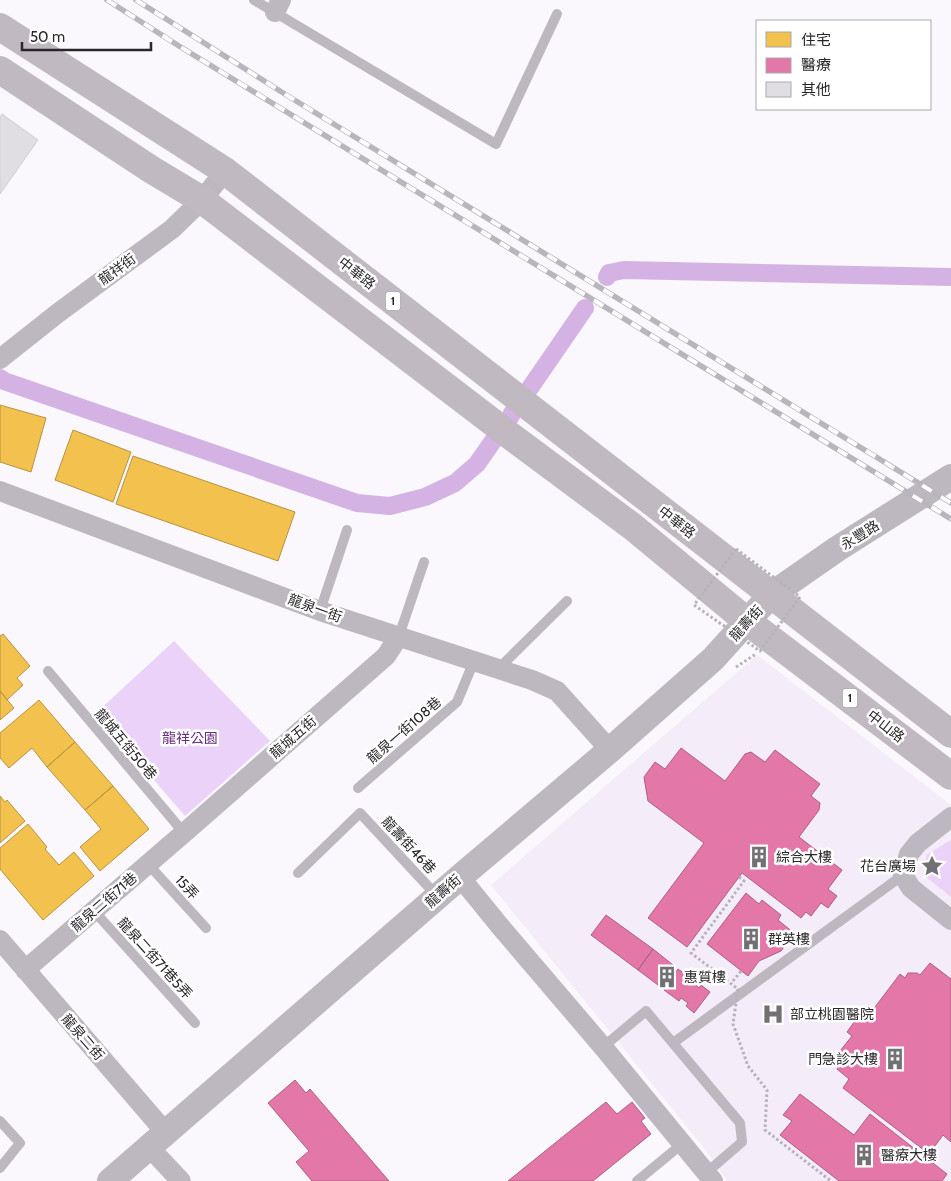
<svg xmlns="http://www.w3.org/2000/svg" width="951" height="1181" viewBox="0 0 951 1181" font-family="Cabin,'Noto Sans TC',sans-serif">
<rect width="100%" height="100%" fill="#fbf8fd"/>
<path fill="#f4ecf8" d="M757 655 951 805V1181H727L700 1143 491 885Z"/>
<path fill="#ebd2f8" d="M174 641 270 741 185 816 96 713Z
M951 840V897L926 877V855Z"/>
<path fill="#f2c14e" stroke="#b69344" d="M0 405 46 418 31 472 0 462Z
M73 430 131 452 113 502 55 480Z
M133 456 295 512 278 561 116 504Z
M3 634 30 666 17 678 23 685 7 700 0 691V636Z
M0 691 14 708 0 720Z
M39 700 75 742 47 767 32 748 9 768 0 758V733Z
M75 742 113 786 85 810 47 767Z
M113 786 149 829 100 871 80 847 101 829 85 810Z
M0 796 5 802 7 800 25 821 0 843Z
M28 824 47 847 45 849 59 865 74 852 94 876 43 920 0 869V848Z"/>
<path fill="#e377a8" stroke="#ac5f82" d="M681 748 725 781 745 754 751 752 765 762 775 750 820 784 811 796 820 803 819 810 799 837 842 870 828 889 837 896 828 908 821 903 811 916 806 912 801 918 742 873 687 947 648 918 704 843 648 801 644 777 655 762 665 769Z
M746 893 759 904 762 900 781 915 778 920 794 933 781 951 759 961 748 976 707 944Z
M606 915 653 949 638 970 591 935Z
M653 949 673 965 671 968 676 972 678 969 695 981 694 983 699 988 701 985 710 992 694 1013 686 1006 688 1003 681 998 679 1001 664 990 666 987 660 982 658 985 638 970Z
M930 963 951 979V1142L943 1135 929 1154 843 1088 849 1079 837 1069 842 1061 836 1056 852 1036 847 1032 863 1010 869 1015 900 974 905 978 908 973H917L920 975Z
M295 1080 306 1093 310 1089 389 1181H312L296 1162 309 1151 268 1103Z
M800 1094 854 1135 870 1114 947 1174 942 1181H839L780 1135 792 1121 783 1115Z
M606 1102 617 1114 632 1102 645 1118 641 1121 651 1134 593 1181H508Z"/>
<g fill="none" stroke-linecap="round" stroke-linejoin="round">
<path stroke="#d4b2e4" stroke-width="18" d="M607 277 609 273 624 270 951 277
M0 378 4 381 357 503 390 506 425 497 455 483 477 464 493 441
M530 388 585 308
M511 416 512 413"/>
</g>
<path fill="#e1dee3" stroke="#d1ced2" d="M2 114 38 140 0 194V117Z"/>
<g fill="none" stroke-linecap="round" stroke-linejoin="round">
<path stroke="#b7b2ba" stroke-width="3" stroke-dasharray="2.5 2.5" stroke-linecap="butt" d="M736 667 756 654
M733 981 741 971"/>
<path stroke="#bdb7c0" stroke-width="10" d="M254 0 496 144 557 14
M320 611 347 530
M399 636 424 562
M498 669 567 601
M48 671 184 833
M358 788 457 702 474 661
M148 864 206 928
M298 873 360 813 437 896
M94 911 195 1023
M673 1043 903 875
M603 1047 646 1011 740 1123 742 1142 706 1173
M0 1121 20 1143 0 1168
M637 1181 682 1144"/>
<path stroke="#bdb7c0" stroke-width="20" d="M275 12 281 0
M0 359 58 313 172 229 202 200 225 171
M0 491 320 611 532 680 557 691 610 750
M951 817 918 843 909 854 903 875 911 888 951 920
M460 877 499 925 603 1047 713 1181
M0 940 166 1133
M25 970 184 833 386 656 399 636
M149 1147 181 1181"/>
<path stroke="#bdb7c0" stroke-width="26" d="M110 1181 460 877 610 750 713 659 771 595 837 549 951 477"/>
<path stroke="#c0b9c2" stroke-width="28" d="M0 27 225 171 951 734
M0 70 152 170 202 200 504 431 633 527 748 622 951 776"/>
<g stroke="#b9b5bc" stroke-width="5.5">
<path id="rail" d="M107 0 179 46 951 519
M136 0 288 96 951 503"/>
</g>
<use href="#rail" stroke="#fff" stroke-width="4" stroke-dasharray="11" stroke-linecap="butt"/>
<path stroke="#b7b2ba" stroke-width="3" stroke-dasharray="2.5 2.5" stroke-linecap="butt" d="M736 549 800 597 760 651 694 605Z
M739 877 744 881 691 953 738 989 733 1024 748 1066 767 1090 765 1130 831 1181"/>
</g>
<defs>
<g id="building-bare" transform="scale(1.725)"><path d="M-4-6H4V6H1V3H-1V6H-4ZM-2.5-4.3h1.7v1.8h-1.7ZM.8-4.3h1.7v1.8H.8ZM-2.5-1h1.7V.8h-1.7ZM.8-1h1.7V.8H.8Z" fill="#737074" stroke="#fff" stroke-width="2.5" paint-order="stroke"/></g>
<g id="sight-bare" transform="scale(1.725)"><path d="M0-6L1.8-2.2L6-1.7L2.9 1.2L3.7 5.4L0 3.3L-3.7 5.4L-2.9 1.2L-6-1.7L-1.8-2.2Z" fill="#737074" stroke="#fff" stroke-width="2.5" paint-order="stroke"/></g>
<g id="hospital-bare" transform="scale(1.725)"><path d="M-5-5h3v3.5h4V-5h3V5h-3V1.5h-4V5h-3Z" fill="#737074" stroke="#fff" stroke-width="2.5" paint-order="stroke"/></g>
</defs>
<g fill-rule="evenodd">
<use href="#building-bare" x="759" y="857"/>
<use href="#sight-bare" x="932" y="866"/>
<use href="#building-bare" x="751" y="939"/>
<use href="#building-bare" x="667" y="977"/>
<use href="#hospital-bare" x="773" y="1014"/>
<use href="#building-bare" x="895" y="1059"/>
<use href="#building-bare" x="864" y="1155"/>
</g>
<g text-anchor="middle" stroke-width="5" stroke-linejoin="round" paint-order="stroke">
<g fill="#fff" stroke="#6a686b" stroke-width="1">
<rect x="385.5" y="291.5" width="15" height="19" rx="4"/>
<rect x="842.5" y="688.5" width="15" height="19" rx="4"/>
</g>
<g font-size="12" font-weight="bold" fill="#2a272b">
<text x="393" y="305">1</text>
<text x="850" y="702">1</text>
</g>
<g font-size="14" fill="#2a272b" stroke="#fff">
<text transform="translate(117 269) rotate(-36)" y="5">龍祥街</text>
<text transform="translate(357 273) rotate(38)" y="5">中華路</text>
<text transform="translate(677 522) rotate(38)" y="5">中華路</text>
<text transform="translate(860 535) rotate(-32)" y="5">永豐路</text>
<text transform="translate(315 608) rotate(20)" y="5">龍泉一街</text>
<text transform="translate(746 623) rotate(-48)" y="5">龍壽街</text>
<text transform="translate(886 726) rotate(38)" y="5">中山路</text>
<text transform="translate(404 730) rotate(-41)" y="5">龍泉一街108巷</text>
<text transform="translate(293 737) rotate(-41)" y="5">龍城五街</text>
<text transform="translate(126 744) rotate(50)" y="5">龍城五街50巷</text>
<text transform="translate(409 845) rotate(47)" y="5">龍壽街46巷</text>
<text transform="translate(187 887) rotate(48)" y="5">15弄</text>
<text transform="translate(443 891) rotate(-41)" y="5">龍壽街</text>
<text transform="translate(104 902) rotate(-41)" y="5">龍泉二街71巷</text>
<text transform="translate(155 958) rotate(48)" y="5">龍泉二街71巷5弄</text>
<text transform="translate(83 1037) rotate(49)" y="5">龍泉二街</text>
</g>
<g font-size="14" fill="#662c7d" stroke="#fff">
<text x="190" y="743">龍祥公園</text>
</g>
<g font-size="14" fill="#2a272b" stroke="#fff" text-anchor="start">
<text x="776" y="862">綜合大樓</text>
<text x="916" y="871" text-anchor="end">花台廣場</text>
<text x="768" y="944">群英樓</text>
<text x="684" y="982">惠質樓</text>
<text x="790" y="1019">部立桃園醫院</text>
<text x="878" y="1064" text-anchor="end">門急診大樓</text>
<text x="881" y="1160">醫療大樓</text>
</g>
</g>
<rect x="756" y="20" width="175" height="90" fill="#ffffff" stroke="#aaa9aa"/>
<rect x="766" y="32" width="25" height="15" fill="#f2c14e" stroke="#aaa9aa"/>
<text x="801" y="45" font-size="15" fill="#2a272b">住宅</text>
<rect x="766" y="58" width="25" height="15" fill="#e377a8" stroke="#aaa9aa"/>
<text x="801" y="70" font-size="15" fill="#2a272b">醫療</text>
<rect x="766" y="82" width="25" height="15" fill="#e1dee3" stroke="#aaa9aa"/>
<text x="801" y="95" font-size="15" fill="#2a272b">其他</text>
<path d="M22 42v8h129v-8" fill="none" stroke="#2a272b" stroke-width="2.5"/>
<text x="30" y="42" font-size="15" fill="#2a272b" stroke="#ffffff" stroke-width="4" paint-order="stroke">50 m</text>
</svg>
